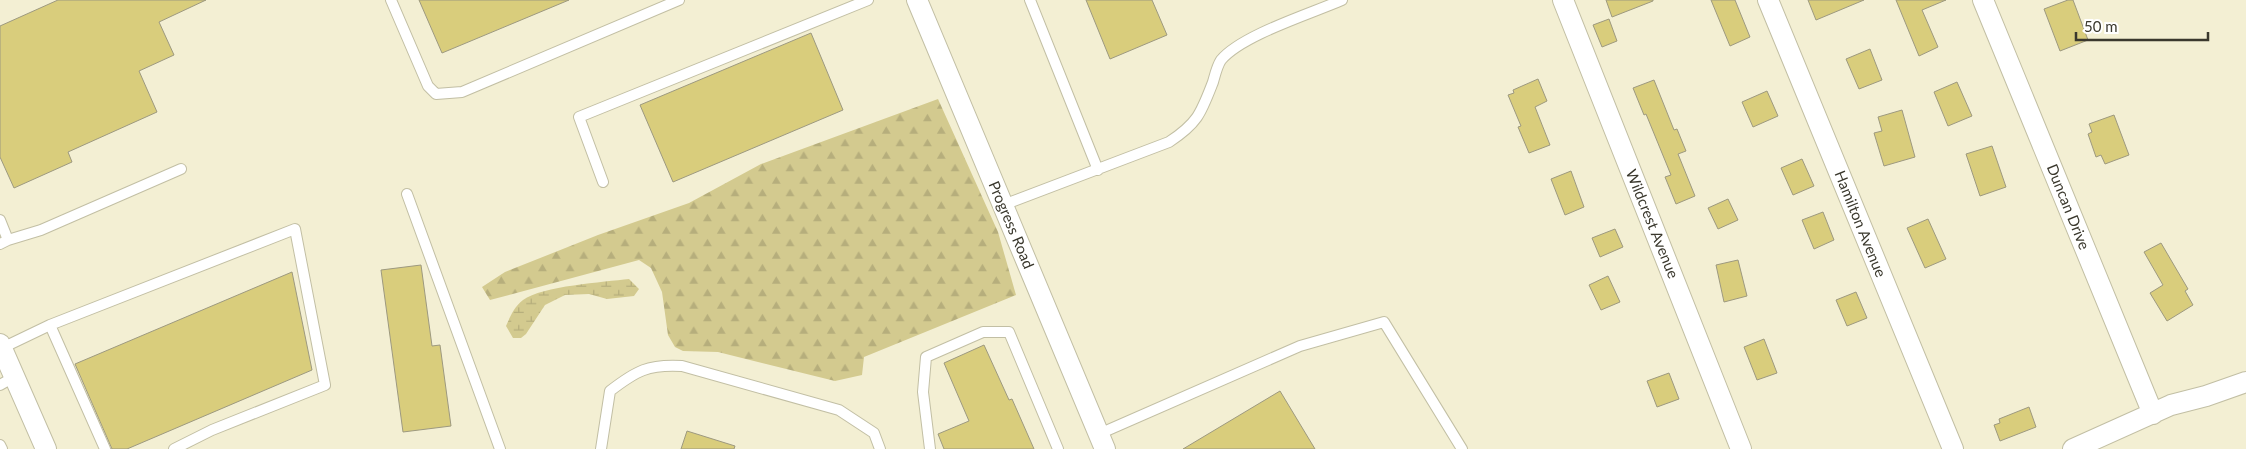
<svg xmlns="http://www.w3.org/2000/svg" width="2246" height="449" viewBox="0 0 2246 449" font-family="Lato,sans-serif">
<defs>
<pattern id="forest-firs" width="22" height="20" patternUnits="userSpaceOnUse" patternTransform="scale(1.25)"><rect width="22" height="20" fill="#d3ca8f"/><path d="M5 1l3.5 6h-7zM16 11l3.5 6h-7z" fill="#b6ae7c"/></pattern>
<pattern id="wetland-marsh" width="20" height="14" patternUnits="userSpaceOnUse" patternTransform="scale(1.25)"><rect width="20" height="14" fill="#d3ca8f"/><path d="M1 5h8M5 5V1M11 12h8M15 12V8" fill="none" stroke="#b6ae7c"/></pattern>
</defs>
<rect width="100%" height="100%" fill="#f3efd3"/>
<path fill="url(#forest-firs)" d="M938 99 998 232 1016 295 864 357 862 375 835 381 718 352 683 351 675 347 668 335 662 292 651 268 639 260 490 300 482 287 505 272 598 235 689 203 761 164Z"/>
<path fill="url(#wetland-marsh)" d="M629 279 639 289 634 296 607 299 589 294 565 295 545 305 526 334 521 338H513L506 326C510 317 514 307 523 300 542 286 604 282 629 279Z"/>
<path fill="#d9cd7c" stroke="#9d997f" d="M58 0H206L159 22 174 55 139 71 157 112 68 152 72 162 14 188 0 157V26Z
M419 0H569L442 53Z
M1086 0H1152L1167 35 1110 59Z
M1606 0H1653V1L1612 17Z
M1711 0H1735L1750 37 1730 46Z
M1808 0H1864L1816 20Z
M1896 0H1946L1922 10 1938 47 1919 56Z
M2068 0H2073L2088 40 2060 51 2044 9Z
M1609 19 1617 41 1602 47 1593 25Z
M811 33 843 110 673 182 640 105Z
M1870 49 1882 80 1859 89 1846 59Z
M1538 79 1547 101 1535 107 1550 145 1529 153 1518 127 1521 126 1508 95 1514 93 1513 90Z
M1654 80 1674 130 1677 129 1686 151 1678 154 1695 196 1676 204 1665 177 1671 175 1646 114 1644 115 1633 88Z
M1957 82 1972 116 1948 126 1934 92Z
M1767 91 1778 116 1753 127 1742 102Z
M1902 110 1915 157 1884 166 1874 133 1882 131 1878 117Z
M2114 115 2129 155 2105 164 2101 155 2096 157 2088 134 2092 132 2089 124Z
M1992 146 2006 187 1980 196 1966 154Z
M1802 159 1814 186 1793 195 1781 168Z
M1571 171 1584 207 1565 215 1551 179Z
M1728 199 1738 220 1718 229 1708 208Z
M1823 212 1834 240 1814 249 1802 220Z
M1928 219 1946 259 1925 268 1907 228Z
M1615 229 1623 247 1600 257 1592 238Z
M2161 243 2188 289 2185 291 2193 305 2167 321 2150 293 2163 285 2144 252Z
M1738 260 1747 296 1724 302 1716 265Z
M421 265 432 346 440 345 451 426 403 432 381 270Z
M292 272 312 370 127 449H112L75 364Z
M1608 276 1620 302 1601 310 1589 285Z
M1856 292 1867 318 1847 326 1836 300Z
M1764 339 1777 373 1757 380 1744 347Z
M984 345 1009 400 1012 399 1034 449H944L938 434 969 421 944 363Z
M1669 373 1679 399 1657 407 1647 381Z
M1280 391 1315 449H1183Z
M2029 407 2036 427 2000 441 1994 425 2000 423 1999 419Z
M687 431 735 446 734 449H681Z"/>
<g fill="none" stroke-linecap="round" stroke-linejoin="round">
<g stroke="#c2bfa4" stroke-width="12">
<path id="lane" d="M391 0 428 86 436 94 462 92 679 0
M1030 0 1098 170
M603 182 579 117 868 0
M407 194 500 449
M1003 205 1169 142C1198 123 1201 113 1213 82 1215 75 1217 66 1221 60 1242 35 1310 14 1342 0
M0 220 8 240 0 244
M8 240 41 230 181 169
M50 325 105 449
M2 348 50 325 295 229 325 385 212 430 174 449
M0 385 14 377
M1099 434 1300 346 1384 322 1462 449
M0 445 2 449
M601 449 610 391C636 371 648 364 682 366L839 410 874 433 880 449
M930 449 923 392 926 357 983 332H1009L1058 449"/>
</g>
<g stroke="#c2bfa4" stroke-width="22">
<path id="street" d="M917 0 1105 449
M1563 0 1741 449
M1768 0 1953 449
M1983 0 2153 414
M0 344 46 449
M2073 449 2171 405 2206 396 2246 382"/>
</g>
<use href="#lane" stroke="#fff" stroke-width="10"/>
<use href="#street" stroke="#fff" stroke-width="20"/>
</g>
<g text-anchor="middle" stroke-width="4" stroke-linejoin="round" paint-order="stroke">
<g font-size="15" fill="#3a382d" stroke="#fff">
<text transform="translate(2068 207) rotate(68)" y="5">Duncan Drive</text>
<text transform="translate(1652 224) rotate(68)" y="5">Wildcrest Avenue</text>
<text transform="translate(1860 224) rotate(68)" y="5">Hamilton Avenue</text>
<text transform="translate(1011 225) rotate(67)" y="5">Progress Road</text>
</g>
</g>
<path d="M2076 32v8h132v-8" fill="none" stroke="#3a382d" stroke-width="2.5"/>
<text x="2084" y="32" font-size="15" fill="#3a382d" stroke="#ffffff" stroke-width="4" paint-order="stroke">50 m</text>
</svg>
